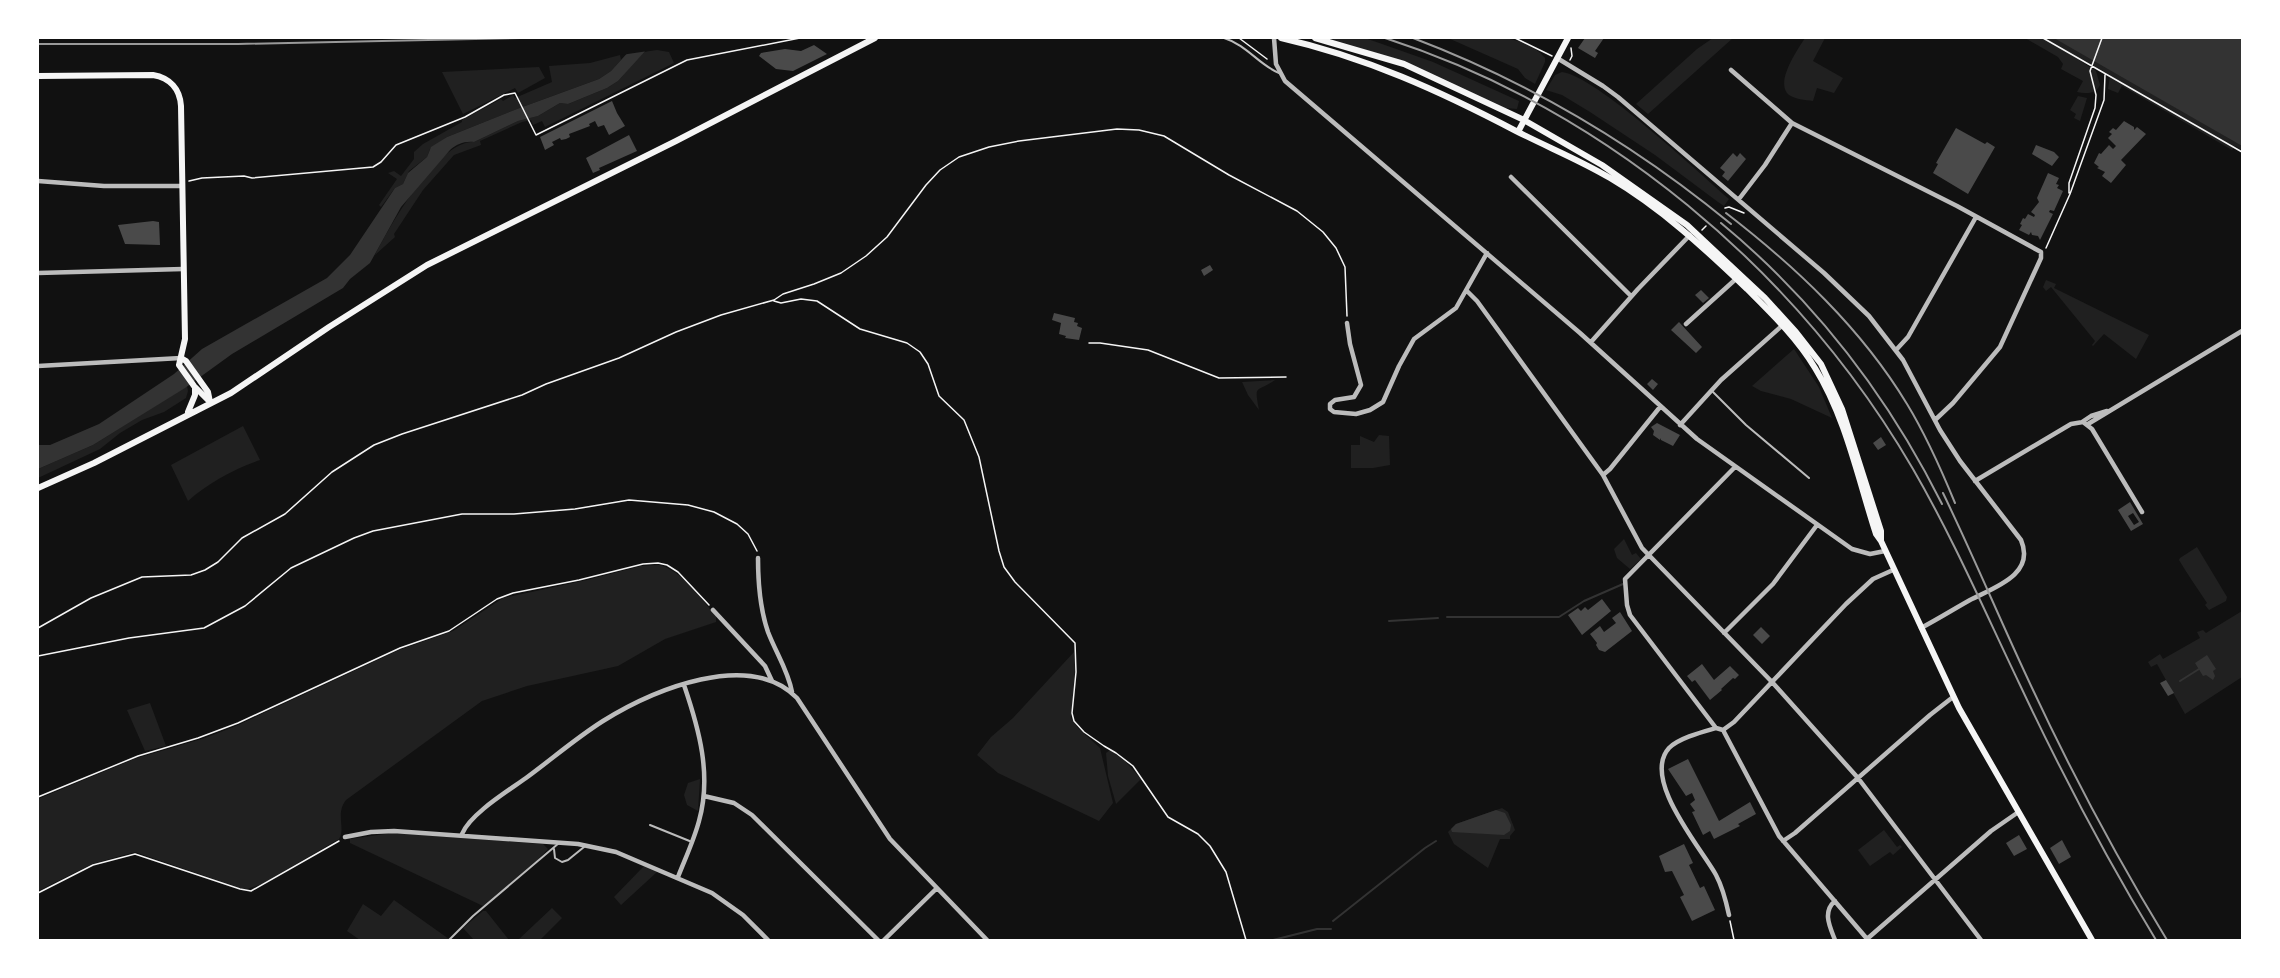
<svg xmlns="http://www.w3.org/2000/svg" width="2280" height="978" viewBox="0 0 2280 978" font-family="'Alegreya Sans',sans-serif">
<rect width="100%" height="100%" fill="#111"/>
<path fill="#202020" d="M1328 38H1365L1433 62 1519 101 1517 109 1505 108 1401 61Z
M1448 38C1480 37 1522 31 1545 58V62L1535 84 1525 78 1518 69Z
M1713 38H1733L1648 114 1636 104 1697 49Z
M1805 38H1825L1813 61 1843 78 1834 93 1817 88 1813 101C1805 100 1795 99 1789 95 1774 83 1798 49 1805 38Z
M2025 38H2054L2071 46 2242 146V150L2235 146 2232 150 2122 86 2118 93 2108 89 2110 75 2080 58 2079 60 2096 71 2100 85C2096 94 2086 94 2077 92L2083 81 2061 69 2063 64 2058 57Z
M657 50 669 52 674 63 545 127 542 121 533 125 531 120 522 122 480 141 481 145 454 155 423 190 394 234 395 237 375 255C389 227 439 139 474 142L518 121 538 116 560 103 568 104 607 88 618 81 643 52Z
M620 55 621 60 611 71 599 79 517 109 447 137 430 149 427 157 409 171 403 184 395 188 381 207 379 205 397 179 388 173 394 171 401 176 414 159V152L423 144 462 122V120L501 99 503 101 513 95 515 98 552 82 549 66 590 63Z
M539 67 545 78 518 93 515 88 463 114 442 72Z
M1562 72C1596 76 1698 172 1729 199L1724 206 1718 202 1655 155 1590 112 1562 95 1546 90 1555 75Z
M2078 96 2087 98 2080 121 2074 118 2076 114 2070 110Z
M2046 280 2056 284 2054 288 2149 335 2136 359 2104 334 2093 346 2092 345 2095 341 2051 287 2046 291 2043 287Z
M1794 349 1819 387 1832 418 1791 399 1761 391 1752 386Z
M1275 380C1256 393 1254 383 1259 410L1248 395 1242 382Z
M187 386 188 391 186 398 164 412 142 420 120 433 100 449 38 478V469L93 445Z
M243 426 260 460C234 469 208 483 188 501L171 465Z
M1379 435 1389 436 1390 465 1373 468H1351V445H1360V436L1374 442Z
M1624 539 1632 555 1636 553 1641 559 1630 569 1617 558 1614 549Z
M2197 547 2227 597 2226 601 2209 610 2205 605 2207 603C2197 588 2188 575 2179 560L2180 558Z
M659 565C683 571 700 598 716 616V622L665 639 618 666 527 686 482 701 346 800C335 814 346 828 339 839L262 884 247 889 240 888 135 852 92 864 38 891V799L134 759 205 738 236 726 399 650 453 631 503 598 587 580 641 566Z
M2242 611V677L2185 714 2157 664 2151 667 2148 662 2160 654 2163 659 2200 638 2197 632 2203 630 2206 633Z
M1074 652 1075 669 1071 718 1078 728 1100 748 1113 803 1099 821 998 773 977 755 991 737 1013 718Z
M150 703 166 746 145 751 127 710Z
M1110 750 1125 761 1141 779 1116 804 1108 776 1106 753Z
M700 779 698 811 687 805 684 795 688 783Z
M1502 808 1508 812 1515 830 1510 836V839H1500L1488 868 1454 844 1448 832 1456 824Z
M1884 830 1897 847 1900 845 1902 847 1893 855 1890 852 1870 866 1858 850Z
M392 833 543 844 548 849 533 865 483 906 350 843V839Z
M644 866 657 872 621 905 614 897Z
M394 900 449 939 360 940 347 931 363 904 381 916Z
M552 908 562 918 540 940H518Z
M483 911H486L509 940H474L463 928Z"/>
<path fill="#333" d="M641 38H657L618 81 607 88 568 104 560 103 538 116 518 121 474 142C464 141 457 144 450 150L401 207 370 263 350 279 343 288 232 354 185 388 93 445 38 469V445H50L99 424 174 374 202 349 327 278 350 255 395 188 403 184 408 173 427 157 431 147 447 137 517 109 599 79 611 71Z
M2054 38H2239L2242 40V146Z
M2207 655 2216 669 2213 671 2215 676 2213 680 2206 675 2203 676 2195 663Z
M1496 810 1505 813 1511 825 1510 831 1504 835 1452 832 1451 829 1456 824Z"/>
<path fill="#111" d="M637 38H660L648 51 621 55Z"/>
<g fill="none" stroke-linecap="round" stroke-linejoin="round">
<path stroke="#333" stroke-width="2" d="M1447 617H1559L1584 601 1623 584
M1389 621 1438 618
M2180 681 2199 669
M1333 921 1425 848 1436 841
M1273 940 1317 929H1331"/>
</g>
<path fill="#4a4a4a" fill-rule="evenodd" d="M1585 38H1604L1595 51 1598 53 1595 58 1578 48Z
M814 45 827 54 793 71 776 69 759 56 761 53 785 49 801 51Z
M612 101 617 113 625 126 609 135 604 125 598 127 595 121 589 124 590 126 569 134 570 137 566 139 561 140 560 138 552 142 554 145 545 150 540 137Z
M2124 121 2134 127V130L2137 127 2146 134 2121 160 2126 165 2111 183 2102 176 2105 172 2097 168 2099 167 2094 163 2099 153 2101 154 2109 145 2113 149 2116 146 2108 138 2112 134 2109 132 2113 128 2116 130Z
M1956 128 1985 144 1987 142 1995 147 1968 194 1933 173 1938 164 1936 163Z
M629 135 637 151 599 168 600 170 593 173 586 158Z
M2036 145 2054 152 2059 157 2052 166 2032 154Z
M1733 153 1737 157 1740 153 1746 159 1728 181 1722 176 1725 172 1720 168Z
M2048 173 2059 178 2056 184 2059 185 2057 188 2063 191 2054 211 2050 210 2049 212 2053 214 2040 240 2038 236 2032 235 2031 232 2029 235 2019 230 2022 225 2020 224 2023 218 2025 219 2028 214 2034 217 2035 215 2031 212 2039 202 2037 198Z
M153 221 159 222 160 245 125 244 118 225Z
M1210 265 1213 270 1204 276 1201 270Z
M1701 290 1709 298 1703 303 1695 295Z
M1054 313 1075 318 1074 322 1078 323 1077 326 1082 328 1079 340 1065 338 1066 336 1059 334 1061 323 1052 320Z
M1679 322 1702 347 1696 353 1671 330Z
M1652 379 1658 384 1653 390 1647 384Z
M1657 423 1680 435 1673 446 1661 440V438L1660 440 1653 435 1654 431 1651 427Z
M1881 437 1886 445 1878 450 1873 443Z
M2130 502 2143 524 2131 531 2118 510ZM2133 513 2139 522 2134 525 2128 516Z
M1602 599 1611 611 1582 635 1568 615 1578 608 1581 611 1585 607 1588 610Z
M1620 612 1632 631 1605 652 1599 650 1596 645 1597 643 1590 634 1600 626 1604 632 1616 623 1612 618Z
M1761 627 1770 636 1762 644 1753 635Z
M1702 664 1714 680 1730 666 1739 675 1735 679 1733 678 1721 689 1722 690 1710 700 1695 680 1692 682 1687 676Z
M2166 680 2174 693 2168 696 2160 683Z
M1688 759 1719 821 1750 802 1756 814 1738 824 1740 826 1714 839 1710 831 1703 835 1692 812 1695 811 1690 804 1695 800 1692 793 1686 796 1668 769Z
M2019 835 2027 849 2014 856 2006 843Z
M2062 840 2071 857 2059 864 2050 848Z
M1684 844 1693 863 1689 865 1700 888 1704 886 1715 910 1692 921 1680 897 1684 895 1672 871 1665 872 1659 856Z"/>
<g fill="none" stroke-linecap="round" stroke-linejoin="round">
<path stroke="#f5f5f5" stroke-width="1.5" d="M1239 38 1267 59
M1515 38 1552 56
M2043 38 2242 152
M1570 60 1572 56 1571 48
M189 181 202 178 244 176 252 178 373 167 381 162 396 145 465 117 504 95 515 93 536 135 687 60 800 38
M2069 193V183L2095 108 2096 95 2090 71 2102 38
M1725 208 1729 207 1744 213
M1702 230 1706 226
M2046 248 2070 194 2104 100 2105 75
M774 301 781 303 801 299 817 301 860 329 907 343 920 352 928 364 939 396 964 420 979 457 999 551 1004 567 1015 582 1075 643 1076 672 1072 713 1074 721 1084 732 1104 746 1116 753 1133 766 1168 817 1198 834 1210 846 1226 872 1246 940
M1089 343H1100L1148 350 1219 378 1286 377
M38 628 91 598 142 577 191 575 205 570 218 562 242 538 285 514 332 472 374 445 402 434 522 395 546 384 619 358 676 332 721 315 774 300 783 294 814 284 841 273 866 256 887 237 926 185 940 170 959 157 989 147 1019 141 1117 129 1139 130 1164 136 1229 175 1297 211 1323 232 1336 248 1345 267 1347 316
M38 656 129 638 204 628 245 606 291 568 354 538 373 531 462 514H514L575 509 629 500 688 505 714 512 737 524 748 534 757 551
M38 797 138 756 198 738 238 723 400 648 449 631 497 599 513 593 579 580 643 564 658 563 667 565 678 572 709 605
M38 893 93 865 135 854 240 889 251 891 339 841
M1730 921 1734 940"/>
<path stroke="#bcbcbc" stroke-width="2" d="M1224 38C1247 45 1259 65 1279 73
M1713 392 1746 425 1809 478
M650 825 692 842
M554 849 555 858 562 862 568 860 584 847
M449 940 473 916 559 843"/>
<path stroke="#bcbcbc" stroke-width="4.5" d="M1274 38 1276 64 1285 81 1580 333 1697 439 1852 549 1870 554 1885 551
M1557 58 1603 86 1618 97 1824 273 1869 316 1903 360 1940 430 1960 461 2021 540C2036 575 1993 588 1970 600 1954 609 1938 619 1921 628
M1731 70 1792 123 1957 206 2041 252V258L2000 347 1953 403 1935 420
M1511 177 1631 296
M38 181 104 186H182
M1739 199 1765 165 1792 123
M38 273 183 269
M1467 291 1477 301 1603 475 1642 548 1772 682 1858 778 1981 940
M1347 323 1350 344 1361 385 1354 397 1335 400 1330 404V409L1334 412 1356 414 1370 410 1383 402 1399 366 1414 339 1456 308 1487 253
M1686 324 1737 278
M1591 342 1638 289 1690 235
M1896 350 1908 337 1976 217
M38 366 181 358
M2082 422 2091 416 2107 411
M2088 424 2242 331
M1680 425 1721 380 1785 323
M1603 475 1610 469 1660 407
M1975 481 2071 424 2083 422 2092 429 2142 512
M758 558C758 582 760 609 768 632 776 653 788 670 792 692
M713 610 765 666 772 681
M1724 633 1773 584 1817 525
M1716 728C1702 732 1679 738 1669 748 1641 779 1701 848 1716 875 1723 888 1726 901 1729 915
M1723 730 1716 728 1630 615 1627 605 1625 579 1735 467
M1723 730 1779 836 1868 940
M1723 730 1734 722 1846 604 1873 579 1893 570
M704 796 734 803 752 815 878 940
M462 834C470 814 508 791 526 778 552 759 576 738 603 721 653 690 749 649 797 698L890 839 987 940
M345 837 371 832 394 831 578 844 616 852 712 893 743 915 768 940
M1783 841 1795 833 1930 715 1953 697
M678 877C685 859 694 840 699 821 712 775 699 729 684 685
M1835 901C1822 912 1830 927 1835 940
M1867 939 1991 831 2017 813
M884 940 936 889"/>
<path stroke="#f5f5f5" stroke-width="6" d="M1281 38C1365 57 1440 91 1516 131 1547 147 1580 160 1610 178 1661 208 1704 248 1747 289 1771 313 1797 338 1815 368 1846 418 1858 479 1876 534L1881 541 1959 708 2092 940
M1315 38 1404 64 1524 120 1602 165 1687 225 1765 298 1796 332 1821 364 1842 409 1881 531V540
M38 76 153 75C170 78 180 89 181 106L185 339 179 365 194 386 210 402
M1518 132 1568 38
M181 358 186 361 208 392 210 402
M188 412 195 395V388
M38 488 94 463 231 393 329 327 427 265 676 141 875 38"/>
<path stroke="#9a9a9a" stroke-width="2" d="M1385 38C1605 109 1797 270 1913 469 1953 538 1985 612 2020 685 2061 772 2106 858 2156 940
M1413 38C1529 82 1635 145 1731 224
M38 44H238L521 38
M1726 213C1796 267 1861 328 1907 404 1926 435 1941 469 1955 503
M1721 223C1814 300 1888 396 1942 504
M1943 493C1972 553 1998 615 2026 675 2068 766 2115 855 2167 940"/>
</g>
<rect width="2280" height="978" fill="none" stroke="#ffffff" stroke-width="78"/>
</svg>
